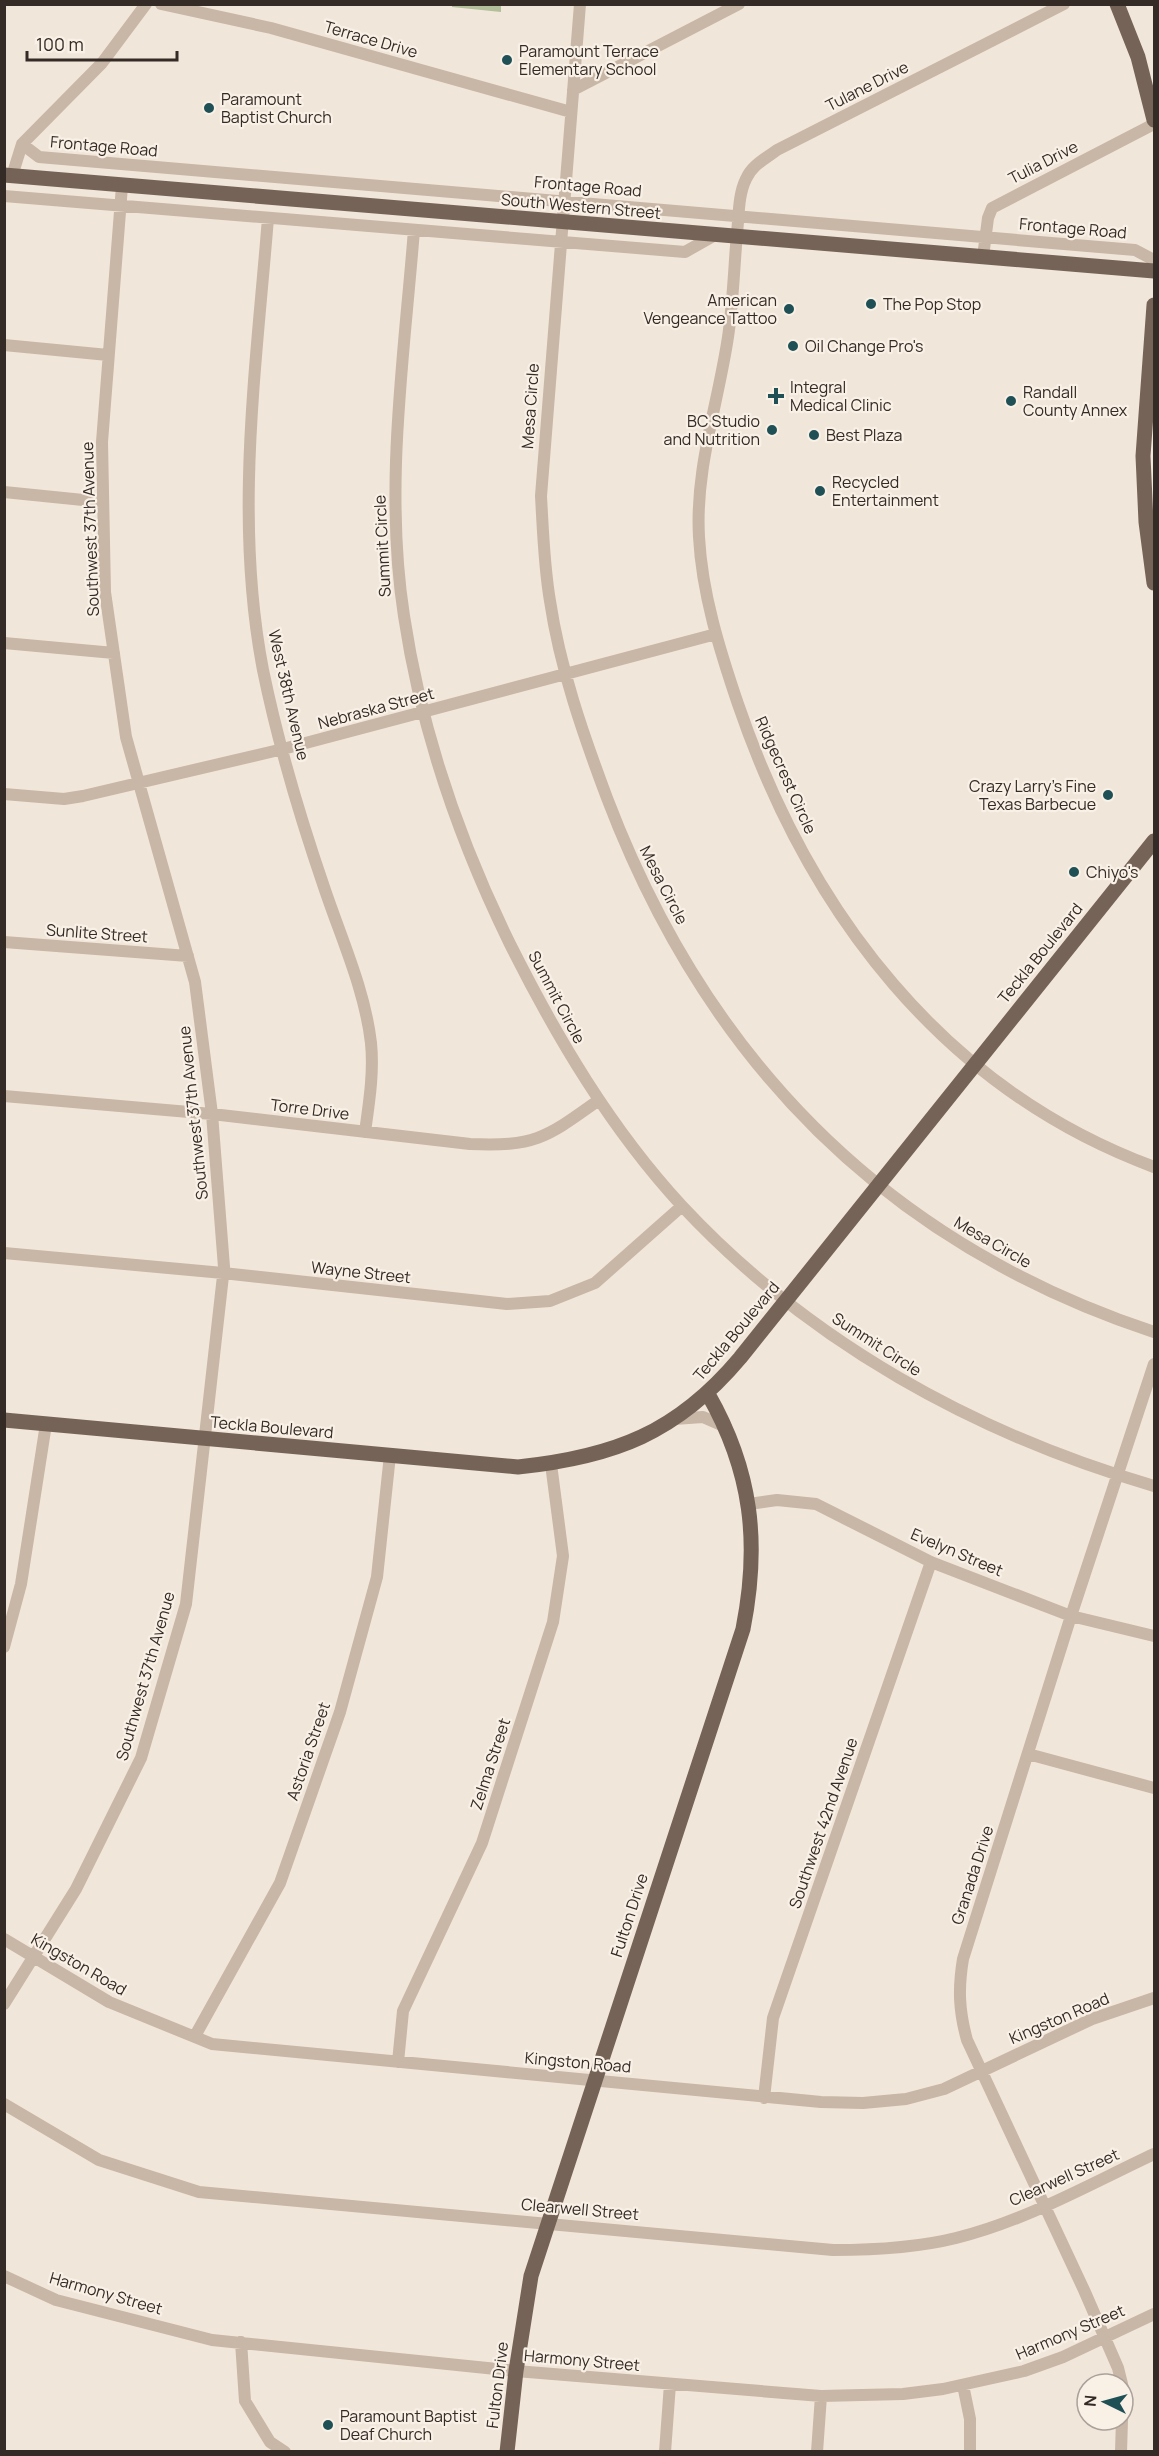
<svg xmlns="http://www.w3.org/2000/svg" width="1159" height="2456" viewBox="0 0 1159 2456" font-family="Manrope,sans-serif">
<rect width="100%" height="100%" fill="#f1e6da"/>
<path fill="#b2bf9a" d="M452 5V4L501 5V12L452 7Z"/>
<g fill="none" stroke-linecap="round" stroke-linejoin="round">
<path stroke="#c8b6a6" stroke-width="12" d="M161 4 271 28 571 112
M580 4 541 496C543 531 544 566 550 601 560 668 583 734 607 798 707 1061 885 1243 1154 1332
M1064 4 777 150C765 159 752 165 746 179 738 195 739 216 737 233 734 268 733 303 728 337 718 404 695 469 699 537 702 594 720 651 738 704 809 912 943 1089 1154 1167
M573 90 739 4
M22 144 39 157 1135 250 1154 260
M12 176 22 144 102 63 146 4
M4 196 685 252 715 235
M268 218C256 369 234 520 263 670 278 743 300 817 324 887 341 938 365 990 371 1043 374 1073 369 1103 365 1132
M414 230C404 358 384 488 404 616 421 729 460 842 510 944 557 1038 611 1129 682 1206 810 1343 976 1434 1154 1486
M983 257 988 218 992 208 1154 124
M4 345 108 355
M4 492 103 502
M4 643 114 653
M4 794 64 799 83 796 283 749 716 634
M4 942 188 956
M4 1096 212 1114 470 1144C536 1147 547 1137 599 1100
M4 1253 223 1273 507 1304 550 1301 595 1283 682 1206
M674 1419 703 1417 726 1427
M749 1504 777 1500 816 1504 931 1562 1071 1616 1154 1636
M4 1647 21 1584 46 1424
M1028 1754 1154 1788
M4 1939 109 2002 212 2044 821 2102 863 2103 906 2099 944 2089 1092 2019 1154 1998
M4 2004 76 1889 141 1758 186 1604 224 1267 212 1114 195 982 126 737 105 592 102 442 122 186
M195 2036 280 1883 340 1712 377 1577 390 1455
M398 2062 403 2011 482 1843 553 1622 563 1556 551 1464
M764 2098 773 2018 931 1562
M4 2104 99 2160 199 2192 833 2250C875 2250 916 2248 956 2238 1025 2221 1090 2184 1154 2154
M4 2276 56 2300 212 2340 516 2371 821 2396 903 2394 943 2389 1024 2371 1063 2357 1154 2314
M241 2342 245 2401 270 2442 285 2452
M1122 2384 1118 2368 1084 2290 967 2040C959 2011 958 1989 963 1959L1071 1616 1154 1364
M963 2385 970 2419V2452
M665 2452 670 2384
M817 2452 821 2396
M1121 2452 1123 2387"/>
<path stroke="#766358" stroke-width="15" d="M1117 4 1138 57 1154 120
M4 175 1154 271
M1154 305 1143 456 1146 522 1154 583
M4 1420 518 1467C614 1457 677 1433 740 1358L1154 841
M507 2452 516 2371 531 2276 743 1629C760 1543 752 1471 708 1394"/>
</g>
<g fill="#1e5055" stroke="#f9f0e6" stroke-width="2">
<circle cx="507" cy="60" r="6"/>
<circle cx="209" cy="108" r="6"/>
<circle cx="871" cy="304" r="6"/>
<circle cx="789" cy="309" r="6"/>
<circle cx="793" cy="346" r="6"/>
<path d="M773 387h6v6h6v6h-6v6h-6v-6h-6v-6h6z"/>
<circle cx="1011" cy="401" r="6"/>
<circle cx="772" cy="430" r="6"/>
<circle cx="814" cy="435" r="6"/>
<circle cx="820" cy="491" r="6"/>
<circle cx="1108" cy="795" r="6"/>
<circle cx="1074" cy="872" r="6"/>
<circle cx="328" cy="2425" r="6"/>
</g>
<g text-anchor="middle" stroke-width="4.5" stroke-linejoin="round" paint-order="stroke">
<g font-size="16" fill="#342b27" stroke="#f9f0e6">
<text transform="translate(371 39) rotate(16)" y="6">Terrace Drive</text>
<text transform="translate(867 86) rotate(-27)" y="6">Tulane Drive</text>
<text transform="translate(104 146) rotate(5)" y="6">Frontage Road</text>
<text transform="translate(1043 162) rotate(-27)" y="6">Tulia Drive</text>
<text transform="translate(588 186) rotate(5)" y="6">Frontage Road</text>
<text transform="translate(581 206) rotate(5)" y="6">South Western Street</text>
<text transform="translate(1073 228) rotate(5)" y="6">Frontage Road</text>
<text transform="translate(530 406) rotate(-86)" y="6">Mesa Circle</text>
<text transform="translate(90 529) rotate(-92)" y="6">Southwest 37th Avenue</text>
<text transform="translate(382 546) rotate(-93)" y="6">Summit Circle</text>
<text transform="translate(289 695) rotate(77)" y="6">West 38th Avenue</text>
<text transform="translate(376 708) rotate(-15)" y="6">Nebraska Street</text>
<text transform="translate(786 775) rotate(66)" y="6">Ridgecrest Circle</text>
<text transform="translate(664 885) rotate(63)" y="6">Mesa Circle</text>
<text transform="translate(97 933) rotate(4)" y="6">Sunlite Street</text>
<text transform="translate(1040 953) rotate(-51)" y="6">Teckla Boulevard</text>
<text transform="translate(557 997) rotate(62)" y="6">Summit Circle</text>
<text transform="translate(310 1109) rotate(7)" y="6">Torre Drive</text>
<text transform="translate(193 1113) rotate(-96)" y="6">Southwest 37th Avenue</text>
<text transform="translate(993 1242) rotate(30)" y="6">Mesa Circle</text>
<text transform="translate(361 1272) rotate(6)" y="6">Wayne Street</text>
<text transform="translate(736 1331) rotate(-50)" y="6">Teckla Boulevard</text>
<text transform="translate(877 1344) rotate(33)" y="6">Summit Circle</text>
<text transform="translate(272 1427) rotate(5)" y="6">Teckla Boulevard</text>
<text transform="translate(957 1552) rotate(23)" y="6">Evelyn Street</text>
<text transform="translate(145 1676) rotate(-74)" y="6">Southwest 37th Avenue</text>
<text transform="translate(308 1751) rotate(-71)" y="6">Astoria Street</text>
<text transform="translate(490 1764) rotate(-72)" y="6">Zelma Street</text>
<text transform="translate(823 1823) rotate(-71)" y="6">Southwest 42nd Avenue</text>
<text transform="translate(972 1875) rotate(-72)" y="6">Granada Drive</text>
<text transform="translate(629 1915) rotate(-72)" y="6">Fulton Drive</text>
<text transform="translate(79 1964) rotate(30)" y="6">Kingston Road</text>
<text transform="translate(1059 2018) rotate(-23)" y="6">Kingston Road</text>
<text transform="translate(578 2062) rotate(5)" y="6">Kingston Road</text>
<text transform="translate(1064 2177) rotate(-24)" y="6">Clearwell Street</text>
<text transform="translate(580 2209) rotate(5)" y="6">Clearwell Street</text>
<text transform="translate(106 2293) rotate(16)" y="6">Harmony Street</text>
<text transform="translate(1070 2332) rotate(-23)" y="6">Harmony Street</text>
<text transform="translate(582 2360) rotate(5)" y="6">Harmony Street</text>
<text transform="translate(497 2385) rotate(-83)" y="6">Fulton Drive</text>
</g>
<g font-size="16" fill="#342b27" stroke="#f9f0e6" text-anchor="start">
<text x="519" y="57">Paramount Terrace<tspan x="519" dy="18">Elementary School</tspan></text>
<text x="221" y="105">Paramount<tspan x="221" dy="18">Baptist Church</tspan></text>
<text x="777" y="306" text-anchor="end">American<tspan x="777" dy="18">Vengeance Tattoo</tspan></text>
<text x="883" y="310">The Pop Stop</text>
<text x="805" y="352">Oil Change Pro's</text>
<text x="790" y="393">Integral<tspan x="790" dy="18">Medical Clinic</tspan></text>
<text x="1023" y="398">Randall<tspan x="1023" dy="18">County Annex</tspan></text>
<text x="760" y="427" text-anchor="end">BC Studio<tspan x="760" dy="18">and Nutrition</tspan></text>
<text x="826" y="441">Best Plaza</text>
<text x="832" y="488">Recycled<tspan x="832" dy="18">Entertainment</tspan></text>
<text x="1096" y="792" text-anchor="end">Crazy Larry's Fine<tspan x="1096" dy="18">Texas Barbecue</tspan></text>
<text x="1086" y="878">Chiyo's</text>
<text x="340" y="2422">Paramount Baptist<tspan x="340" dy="18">Deaf Church</tspan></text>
</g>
</g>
<rect width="1159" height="2456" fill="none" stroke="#342b27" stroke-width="12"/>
<g transform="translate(1105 2402) rotate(275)"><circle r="28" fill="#f9f0e6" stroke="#aaa19a" stroke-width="1.5"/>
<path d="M0-4.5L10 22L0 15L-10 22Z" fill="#1e5055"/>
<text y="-9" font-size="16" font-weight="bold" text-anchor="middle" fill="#342b27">N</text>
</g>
<path d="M27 51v9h150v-9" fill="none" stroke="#342b27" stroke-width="3"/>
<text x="36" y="51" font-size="18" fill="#342b27" stroke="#f9f0e6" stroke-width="4.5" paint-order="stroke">100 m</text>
</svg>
